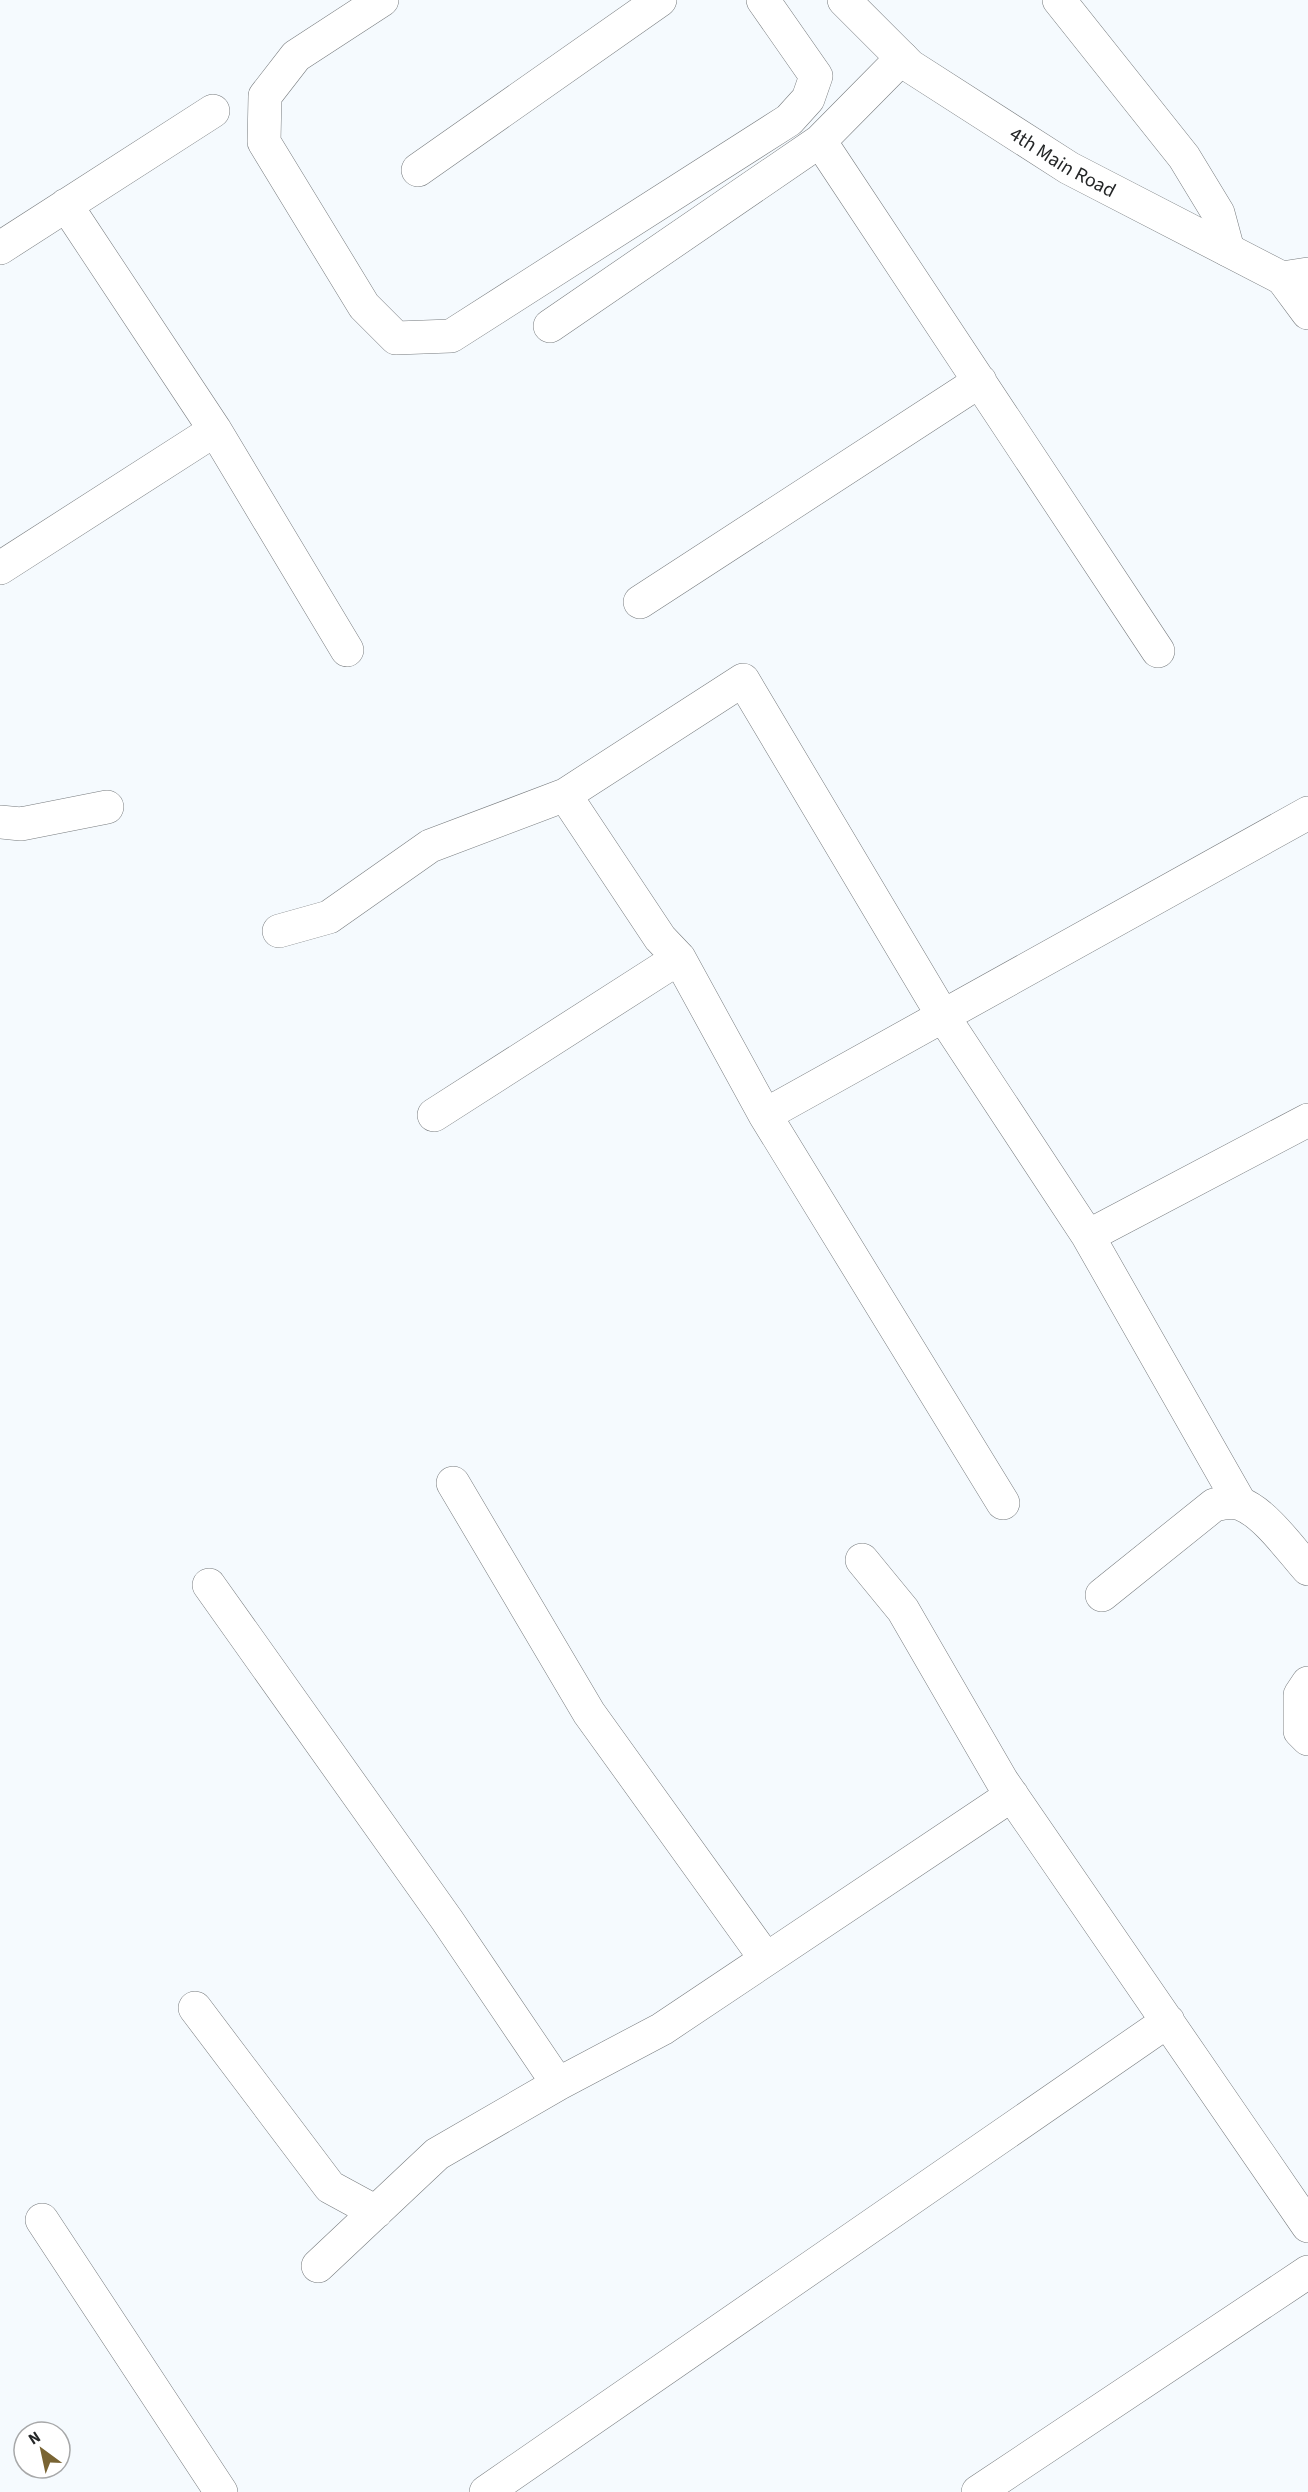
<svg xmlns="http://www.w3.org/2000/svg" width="1308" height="2492" viewBox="0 0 1308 2492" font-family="'Source Sans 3',sans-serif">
<rect width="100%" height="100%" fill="#f5fafe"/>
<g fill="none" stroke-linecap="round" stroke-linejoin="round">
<g stroke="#787c7f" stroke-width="34">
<path id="minor" d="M382 0 296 56 265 96 264 142 364 306 396 338 451 336 789 120 808 99 816 76 763 0
M1059 0 1184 157 1218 213 1228 250
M820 141 1158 651
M418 170 660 0
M66 205 215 430 347 650
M0 248 213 111
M1282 278 1308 313
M550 326 820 141 902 58
M0 568 215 430
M640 602 980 381
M565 795 743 680 943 1016 1088 1236 1240 1503
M0 822 21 824 107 807
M279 931 329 917 430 846 565 795 660 938 679 958 765 1115 1003 1503
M434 1115 679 958
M765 1115 1308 813
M1088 1236 1308 1120
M453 1483 589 1713 766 1959
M862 1560 903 1610 1002 1781 1308 2226
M209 1585 447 1920 558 2084
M1102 1595 1214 1505C1222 1503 1233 1501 1241 1504 1265 1513 1291 1550 1308 1569
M1308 1683 1300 1695V1731L1308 1739
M195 2008 330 2187 376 2212
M42 2220 221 2492
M318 2266 437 2154 558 2084 662 2029 1012 1795
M486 2492 1168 2021
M978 2492 1308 2272"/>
</g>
<g stroke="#787c7f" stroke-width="34">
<g id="major">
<path id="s1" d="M844 0 910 66 1069 168 1282 278 1308 274"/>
</g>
</g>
<use href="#minor" stroke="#fff" stroke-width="33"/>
<use href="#major" stroke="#fff" stroke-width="33"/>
</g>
<g text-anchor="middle" stroke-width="4.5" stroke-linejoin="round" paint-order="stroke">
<g font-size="20" fill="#242627" stroke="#fff">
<text dy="7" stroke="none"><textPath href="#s1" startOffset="274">4th Main Road</textPath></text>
</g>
</g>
<g transform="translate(42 2450) rotate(327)"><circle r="28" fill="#ffffff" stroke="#a7a8a9" stroke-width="1.5"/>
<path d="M0-4.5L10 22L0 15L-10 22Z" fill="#796433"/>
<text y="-9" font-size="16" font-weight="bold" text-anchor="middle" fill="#242627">N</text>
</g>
</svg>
